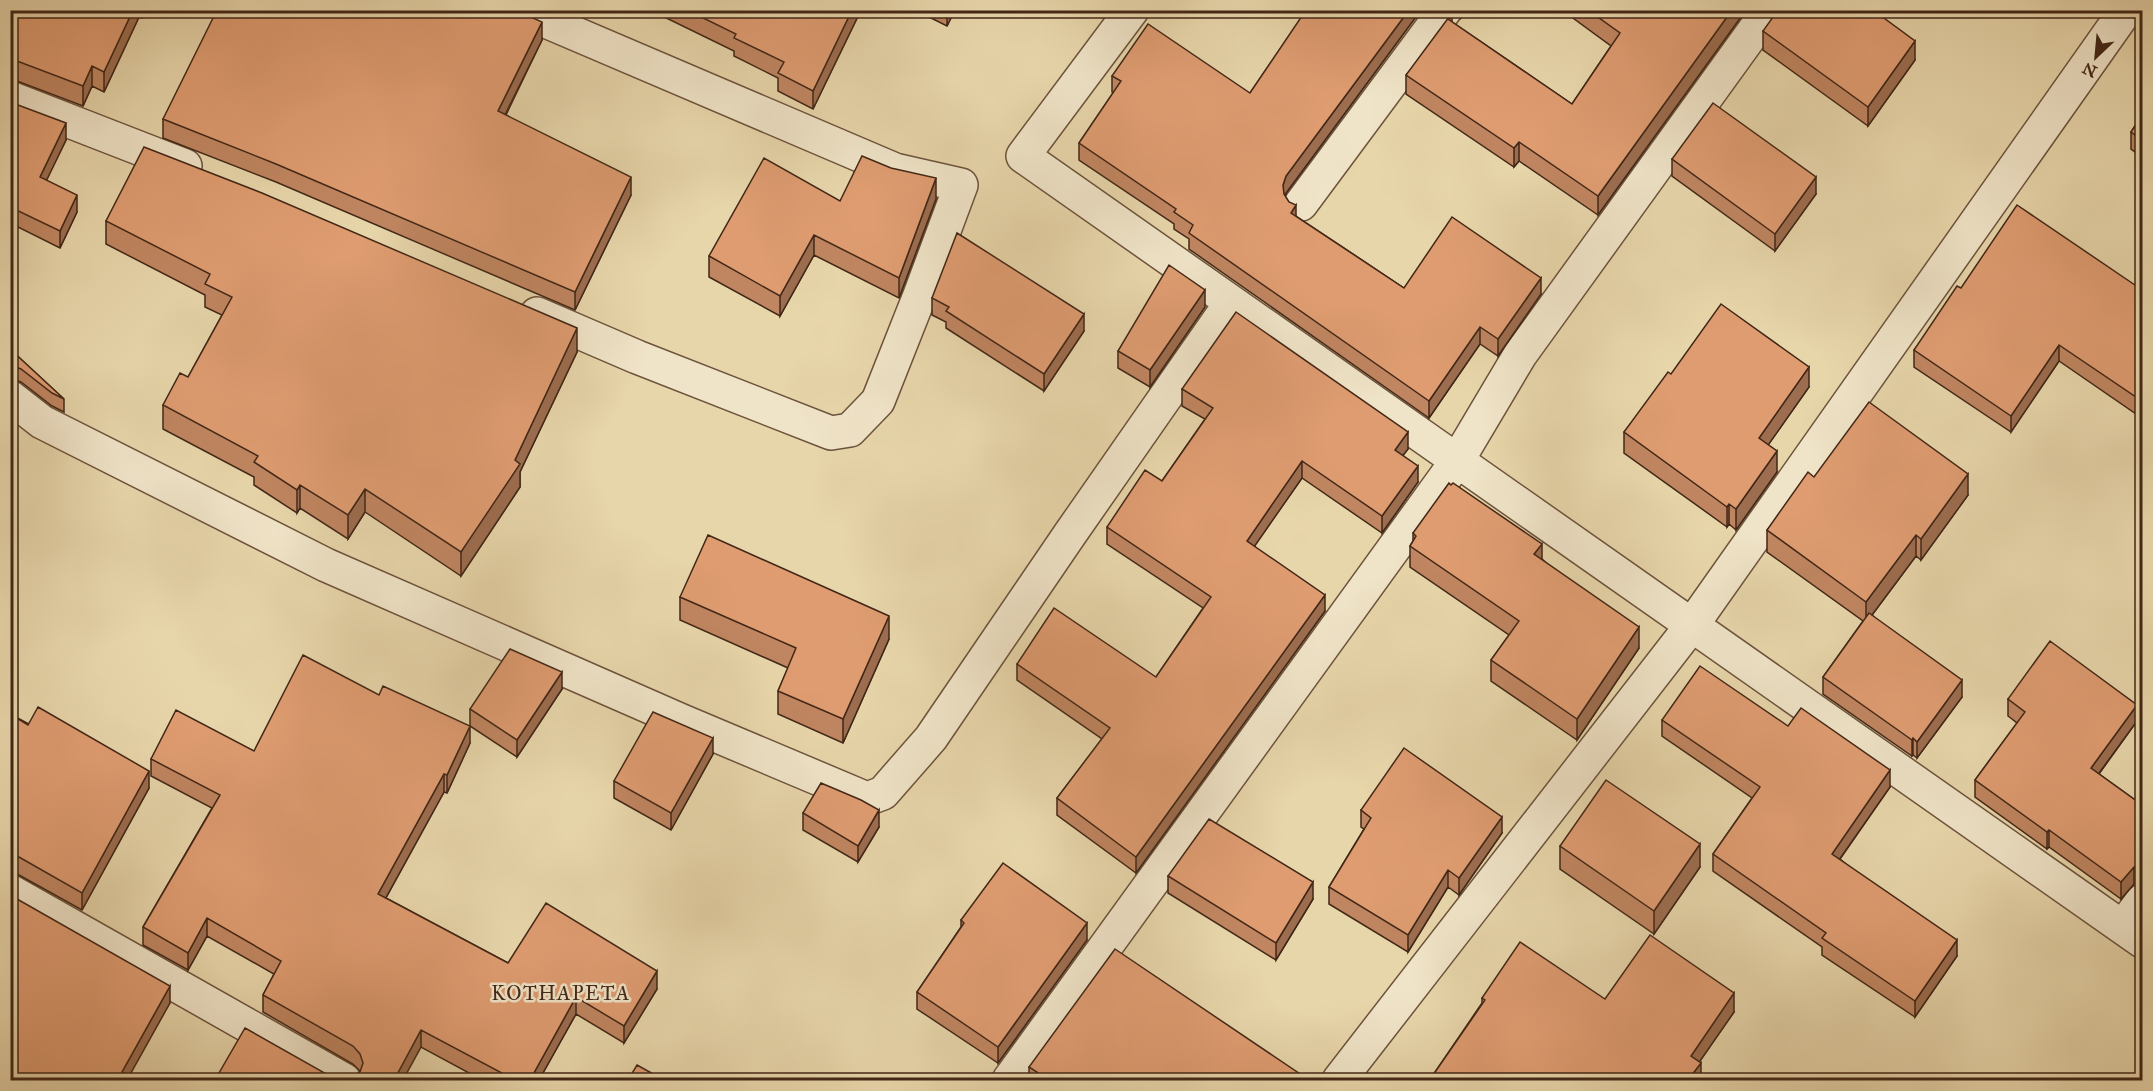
<svg xmlns="http://www.w3.org/2000/svg" width="2153" height="1091" viewBox="0 0 2153 1091" font-family="'IM FELL Great Primer',serif">
<rect width="100%" height="100%" fill="#e8d6ab"/>
<filter id="stains"><feTurbulence type="fractalNoise" baseFrequency=".00333" numOctaves="4"/><feColorMatrix values="0 0 0 0 .2 0 0 0 0 .09 0 0 0 0 .02 0 0 0 .5 -.17"/></filter>
<radialGradient id="worn" r=".72"><stop offset=".6" stop-color="#630" stop-opacity="0"/><stop offset="1" stop-color="#630" stop-opacity=".3"/></radialGradient>
<g fill="none" stroke-linecap="round" stroke-linejoin="round">
<g stroke="#6c533c" stroke-width="36">
<path id="street" d="M520 10 895 170 961 185 920 295 878 401 850 430 831 433 637 357 537 314
M1132 10 1023 156 2142 941
M10 98 185 166
M1301 204 1445 10
M10 397 42 422 326 565 682 721 867 799 883 793 931 738 1070 534 1231 303
M10 891 344 1080
M2123 927 2142 901
M1009 1080 1457 461 1520 355 1769 10
M1339 1080 1692 625 2126 10"/>
</g>
<use href="#street" stroke="#f0e4c8" stroke-width="33"/>
</g>
<path fill="#c08661" stroke="#422717" stroke-width="1.5" d="M10 10H145L142 18 139 17 104 92 92 86 83 106 17 81 10 80Z
M650 10H861L813 109 778 91V78L734 56V51Z
M915 10H955L947 26Z
M1293 10H1421L1286 193 1285 196 1296 216 1404 288 1541 294 1498 356 1480 344 1429 418 1189 249V239L1174 229V224L1079 160V143L1113 93 1112 92V76L1250 93 1302 17Z
M1562 10H1746L1598 215 1519 161 1514 167 1406 94V75L1452 22 1572 104 1611 46Z
M243 14 542 40 506 115 631 195 575 310 276 182 163 138V119Z
M1763 31 1915 60 1868 126 1763 50Z
M10 102 66 140 46 180 77 212 60 248 10 223Z
M2142 115V157L2131 149V132Z
M1672 159 1816 194 1775 251 1672 176Z
M936 199 899 298 814 255 780 316 709 277V256L840 201Z
M106 221 577 352 520 472V487L461 576 365 512 348 539 300 508 297 513 254 485V477L163 429V405L188 377 222 315 205 307V295L106 244Z
M2142 275V418L2059 361 2011 432 1914 367V350L1961 288 2135 285Z
M932 298 1084 331 1044 391 946 328V322L932 315Z
M1205 307 1150 387 1118 368V351Z
M10 349 64 399V412L52 406 21 382 10 379Z
M1671 374 1809 387 1768 445 1777 472 1736 530 1729 524 1727 527 1624 453V432Z
M1182 389 1408 449 1403 455 1418 482 1382 533 1302 478 1254 546 1325 611 1136 873 1057 815V798L1102 739 1017 680V664L1156 677 1203 608 1107 544V527L1162 481 1205 419 1182 406Z
M1814 477 1968 495 1921 560 1916 556 1872 615 1962 697 1917 758 1913 755 1912 756 1823 694V677L1863 621 1767 552V530Z
M1413 533 1542 559 1639 648 1577 740 1491 681V660L1509 635 1410 567V546L1413 541Z
M680 597 889 639 843 743 778 714V691L788 668 680 620Z
M562 689 517 757 470 726V709Z
M2008 699 2137 721 2099 774 2142 805V883L2134 884 2121 899 2049 847 2047 849 1975 797V780L2017 723 2008 716Z
M10 714 149 788 82 910 19 875 10 872Z
M1662 720 1788 726 1890 787 1840 859 1957 956 1915 1017 1822 955V947L1713 871V854L1752 798 1662 736Z
M470 743 447 793 444 792 386 898 508 963 657 989 624 1043 576 1014 539 1080H482L421 1047 354 1078 360 1071 353 1064 263 1012V995L274 974 207 936 188 970 143 945V927L212 808 151 776V759L254 751Z
M713 754 671 830 614 798V781Z
M1361 810 1502 833 1459 895 1448 887 1408 952 1329 904V887L1364 829 1361 827Z
M803 813 879 827 858 862 803 830Z
M1560 846 1700 867 1654 934 1560 869Z
M1168 876 1313 899 1276 960 1168 893Z
M961 920 1087 940 998 1063 917 1009V992L961 927Z
M1482 998 1605 999 1734 1012 1699 1062 1701 1080H1433V1075L1482 1003Z
M1029 1067 1309 1080H1029Z"/>
<path fill="#9c6d4f" stroke="#422717" stroke-width="1.5" d="M133 10H139V17L104 92V72Z
M142 10H145L142 18Z
M852 10H861L813 109V91Z
M947 10H955L947 26Z
M1409 10H1421L1286 193 1283 201V185L1286 176Z
M1461 10H1467L1461 18Z
M1732 10H1746L1598 215V196Z
M1452 13V32L1448 19Z
M542 22V40L498 129V111Z
M1915 41V60L1868 126V107Z
M92 66V86L83 106V86Z
M66 123V140L40 194V177Z
M1519 142V161L1514 167V148Z
M631 177V195L575 310V292Z
M1816 177V194L1775 251V234Z
M936 178V199L899 298V278Z
M77 195V212L60 248V231Z
M1296 205V222L1291 213Z
M814 235V255L780 316V296Z
M1541 278V294L1498 356V339Z
M1205 290V307L1150 387V370Z
M1084 314V331L1044 391V374Z
M1480 327V344L1429 418V401Z
M577 328V352L520 472V487L461 576V552L515 460Z
M2059 345V361L2011 432V416Z
M1809 367V387L1759 458V438Z
M16 412V425L10 431V418Z
M1408 432V449L1395 466V450Z
M1777 451V472L1736 530V509Z
M1302 461V478L1247 557V541Z
M1418 466V482L1382 533V516Z
M1968 474V495L1921 560V539Z
M300 485V508L297 513V490Z
M365 489V512L348 539V515Z
M1729 504V524L1727 527V507Z
M1916 535V556L1866 623V602Z
M1542 544V564L1534 554Z
M1325 595V611L1136 873V857Z
M889 616V639L843 743V719Z
M1639 627V648L1577 740V719Z
M562 672V689L517 757V740Z
M1962 680V697L1917 758V742Z
M2137 705V721L2091 784V768Z
M470 726V743L447 793V775Z
M713 738V754L671 830V813Z
M1913 738V755L1912 756V740Z
M1890 770V787L1832 870V854Z
M149 771V788L82 910V893Z
M444 774V792L378 912V894Z
M879 810V827L858 862V846Z
M1502 817V833L1459 895V878Z
M2049 830V847L2047 849V832Z
M1700 844V867L1654 934V911Z
M2134 867V884L2121 899V882Z
M1448 870V887L1408 952V935Z
M1313 882V899L1276 960V943Z
M207 918V936L188 970V953Z
M1087 923V940L998 1063V1047Z
M1957 940V956L1915 1017V1001Z
M657 971V989L624 1043V1026Z
M170 986V1003L127 1080 122 1072Z
M1734 993V1012L1691 1074V1056Z
M576 997V1014L539 1080H530Z
M421 1030V1047L403 1080H394Z
M1701 1063V1080H1688Z"/>
<path fill="#df9c71" stroke="#422717" stroke-width="1.5" d="M10 10H133L104 72 92 66 83 86 17 61 10 60V46L17 31 10 28Z
M217 10H236L243 14 245 10H516L542 22 498 111 631 177 575 292 276 164 163 119Z
M687 10H852L813 91 778 73 784 62 734 38 736 34Z
M1306 10H1409L1286 176 1283 185 1284 194 1289 202 1296 205 1291 213 1404 288 1452 217 1541 278 1498 339 1480 327 1429 401 1189 233 1193 225 1174 212 1176 209 1079 143 1121 81 1112 76 1148 24 1250 93Z
M1588 10H1732L1598 196 1519 142 1514 148 1406 75 1452 13 1448 19 1572 104 1620 33Z
M1778 10H1873L1915 41 1868 107 1763 31Z
M10 102 66 123 40 177 77 195 60 231 10 207Z
M1713 103 1816 177 1775 234 1672 159Z
M2142 115V140L2131 132Z
M144 147 262 193 577 328 515 460 520 464 461 552 365 489 348 515 300 485 297 490 254 462 258 456 163 405 180 373 188 377 232 297 205 284 210 274 106 221Z
M862 156 891 168 936 178 899 278 814 235 780 296 709 256 764 158 840 201Z
M2017 205 2135 285 2142 275V401L2059 345 2011 416 1914 350 1957 286 1961 288Z
M957 233 1084 314 1044 374 946 311 949 307 932 298Z
M1169 265 1205 290 1150 370 1118 351Z
M1721 304 1809 367 1759 438 1777 451 1736 509 1729 504 1727 507 1624 432 1668 372 1671 374Z
M1236 312 1408 432 1395 450 1418 466 1382 516 1302 461 1247 541 1325 595 1136 857 1057 798 1110 728 1017 664 1054 608 1156 677 1211 597 1107 527 1145 470 1162 481 1213 408 1182 389Z
M10 349 64 399 52 393 21 369 10 365Z
M1869 402 1968 474 1921 539 1916 535 1866 602 1767 530 1808 472 1814 477Z
M10 408 16 412 10 418Z
M1449 483 1451 485 1453 483 1542 544 1534 554 1639 627 1577 719 1491 660 1519 621 1410 546 1416 536 1413 533Z
M708 535 889 616 843 719 778 691 796 648 680 597Z
M1869 613 1962 680 1917 742 1913 738 1912 740 1823 677Z
M2050 641 2137 705 2091 768 2142 805V867H2134L2121 882 2049 830 2047 832 1975 780 2025 712 2008 699Z
M510 649 562 672 517 740 470 709Z
M303 655 379 695 383 686 470 726 447 775 444 774 378 894 508 963 546 903 657 971 624 1026 576 997 530 1080H515L421 1030 394 1080H347L354 1078 360 1072 363 1063 360 1054 353 1046 263 995 281 961 207 918 188 953 143 927 220 795 151 759 176 710 254 751Z
M1700 666 1788 726 1801 708 1890 770 1832 854 1957 940 1915 1001 1822 938 1826 933 1713 854 1760 787 1662 720Z
M38 707 149 771 82 893 19 857 10 855V714L28 725Z
M653 712 713 738 671 813 614 781Z
M1404 748 1502 817 1459 878 1448 870 1408 935 1329 887 1371 818 1361 810Z
M1606 780 1700 844 1654 911 1560 846Z
M821 783 861 800 879 810 858 846 803 813Z
M1209 819 1313 882 1276 943 1168 876Z
M1003 863 1087 923 998 1047 917 992 964 923 961 920Z
M10 895 170 986 122 1072 138 1080H10Z
M1650 935 1734 993 1691 1056 1701 1063 1688 1080H1441L1433 1075 1485 1000 1482 998 1520 942 1605 999Z
M1115 949 1309 1080H1049L1029 1067Z
M245 1028 335 1079 341 1080H215Z
M637 1065 664 1080H628Z
M1862 1077 1868 1080H1859Z"/>
<g text-anchor="middle" stroke-width="5" stroke-linejoin="round" paint-order="stroke">
<g font-size="20" letter-spacing="1.5" fill="#422717" stroke="#f0e4c8">
<text x="561" y="1000">KOTHAPETA</text>
</g>
</g>
<rect width="2153" height="1091" fill="none" stroke="#e8d6ab" stroke-width="36"/>
<rect x="12" y="12" width="2129" height="1067" fill="none" stroke="#422717" stroke-width="3"/>
<rect x="18" y="18" width="2117" height="1055" fill="none" stroke="#422717" stroke-width="1.5"/>
<g transform="translate(2096 57) rotate(206)" stroke="#f0e4c8" stroke-width="4.5" paint-order="stroke">
<path d="M0-4.5L10 22L0 15L-10 22Z" fill="#422717"/>
<text y="-9" font-size="16" font-weight="bold" text-anchor="middle" fill="#422717">N</text>
</g>
<rect width="100%" height="100%" filter="url(#stains)"/>
<rect width="100%" height="100%" fill="url(#worn)"/>
</svg>
